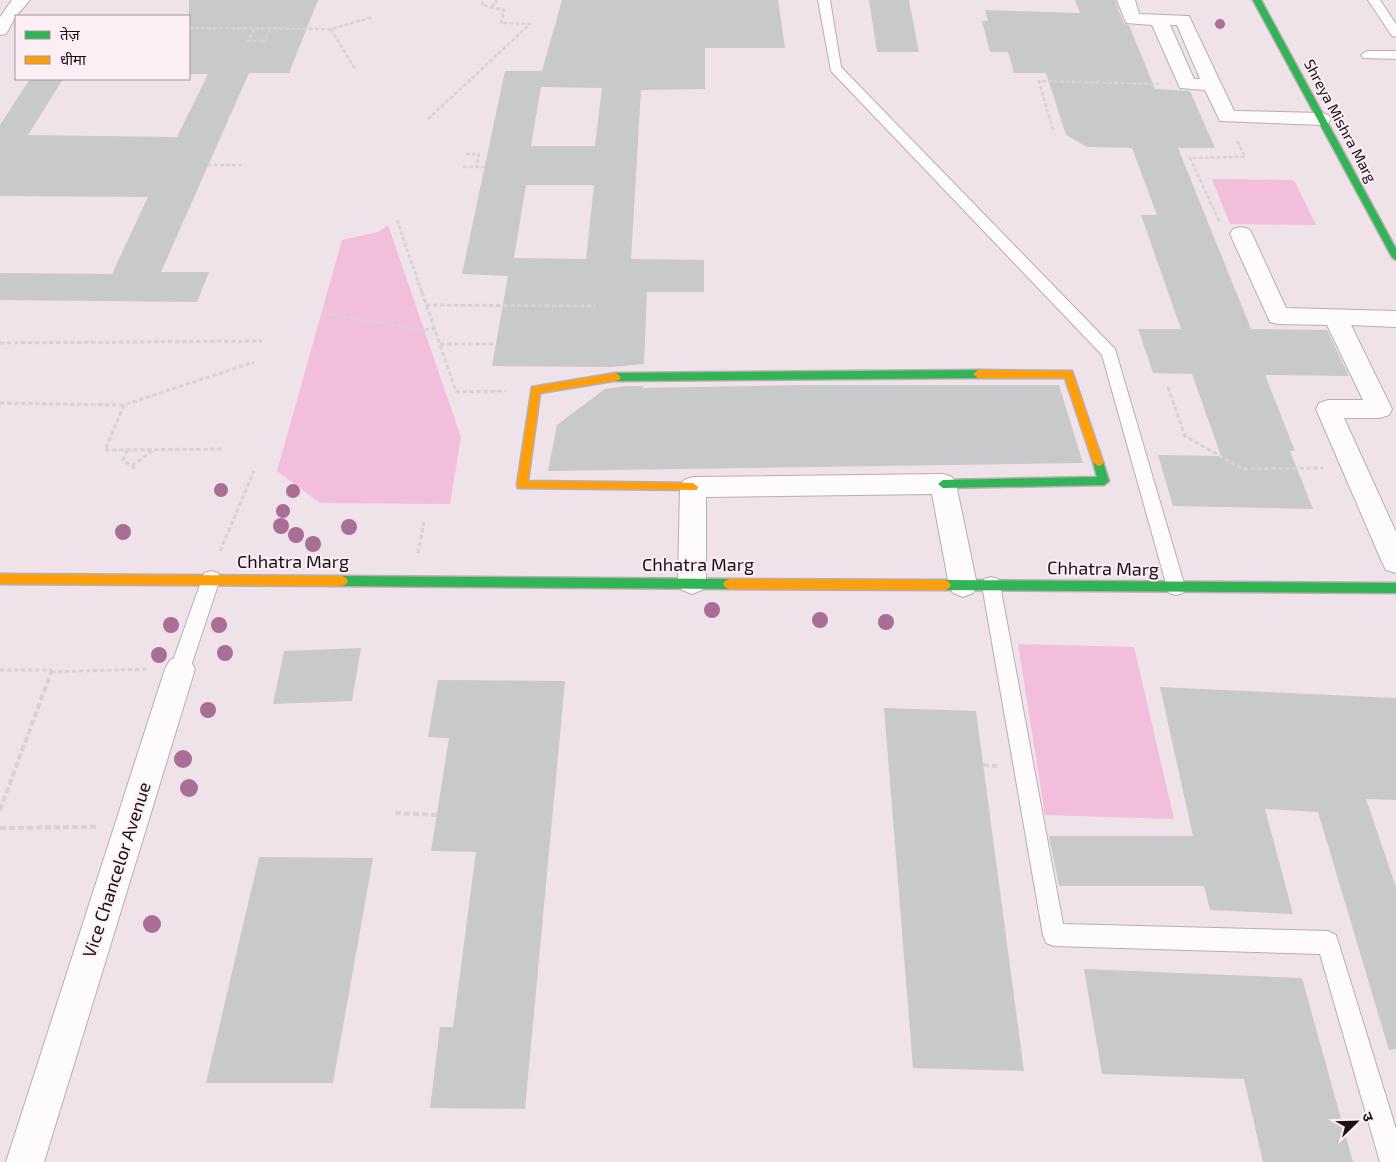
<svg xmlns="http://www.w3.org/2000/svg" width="1396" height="1162" viewBox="0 0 1396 1162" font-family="'Exo 2','Noto Sans Devanagari',sans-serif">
<rect width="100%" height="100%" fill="#efe3e9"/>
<path fill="#f2bedb" d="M1212 179 1294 180 1316 225 1230 224Z
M388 225 461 437 450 504 320 503 277 471 342 240 378 232Z
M1018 644 1134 647 1174 819 1045 815Z"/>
<path fill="#c8c9ca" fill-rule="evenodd" d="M189 0H318L289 73H249L161 272H209L197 302 0 300V273L112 274 148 197 0 196V125L30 79H63L28 135 177 137 208 74H189Z
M562 0H778L785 48H705V89L641 90 631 259 704 260V292H647L644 364 612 367 492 366 508 276 462 274 505 71H542ZM541 87 602 88 595 146H531ZM526 185H594L586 259 514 258Z
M869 0H909L919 52H877Z
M1075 0H1115L1124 24 1129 25 1155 89 1190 91 1215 148H1178L1251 329 1327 330 1349 376 1265 375 1295 451H1290L1313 509 1173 506 1158 455 1221 456 1192 374 1153 373 1138 329H1181L1141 215H1157L1132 148 1087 147 1066 135 1046 73H1014L1008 52H990L982 21H988L985 10 1080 13Z
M809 385H1059L1083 463 548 471 557 425 605 389 627 386H644L643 388Z
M361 648 352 701 273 704 284 651Z
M438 680 565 681 525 1109 430 1108 440 1027H453L476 852 431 851 449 738 428 737Z
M1160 687 1396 698V800L1366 799 1396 887V1049L1389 1050 1318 812 1265 809 1293 914 1210 910 1204 886H1059L1049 836H1193Z
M884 708 976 711 1024 1071 913 1068Z
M259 857 373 858 333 1083H206Z
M1084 969 1302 978 1353 1162H1263L1244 1079 1102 1074Z"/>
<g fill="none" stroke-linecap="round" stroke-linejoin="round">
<g stroke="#b7aeb3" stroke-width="2">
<path id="lane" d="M818 0H830L841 67 1115 349 1185 587 1183 593 1176 595 1169 593 1167 587 1102 355 831 71Z
M1368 0H1380L1396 24V37L1392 36Z
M1367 51H1396V59L1363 58 1361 55Z
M211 571 218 573 220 579 190 669 187 675 180 678 173 675 170 669 202 579 204 573Z
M991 577 998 579 1000 585 1063 924 1328 931 1336 935 1396 1129V1162H1380L1320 954 1054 946 1046 943 1043 935 982 585 984 579Z"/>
</g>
<g stroke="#b7aeb3" stroke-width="2">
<path id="street" d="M12 0H30L16 16 6 34 0 35V17Z
M1117 0H1135L1139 14 1189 16 1234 111 1321 113 1328 115 1331 119 1328 123 1321 125 1220 121 1205 90 1180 88 1152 25 1126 23ZM1170 25H1177L1200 79H1194Z
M1241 227 1249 229 1252 234 1286 308 1396 311V327L1351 325 1392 409 1389 415 1380 418H1344L1396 532V573L1386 570 1382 562 1316 409 1319 403 1328 400H1363L1327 325 1278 324 1270 322 1230 234 1233 229Z
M943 474 952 477 956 484 977 585 973 593 963 597 953 593 949 585 932 494 706 497V582L702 590 692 594 682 590 678 582 680 487 684 480 693 477Z
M180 656 190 660 195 669 44 1162H6L165 669 170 660Z"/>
</g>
<g stroke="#b7aeb3" stroke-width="3">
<path id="fast" d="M1253 0H1261L1396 249V260L1392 257Z
M978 370 983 374 978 378 616 381 611 377 616 373Z
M1098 458 1103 462 1109 481 1104 485 943 488 938 484 943 480 1097 477 1093 462Z
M342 576 729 579 733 581 735 584 733 587 729 589 342 586 338 584 336 581 338 578Z
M945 580 1396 583V593L945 590 941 588 939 585 941 582Z"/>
</g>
<g stroke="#b7aeb3" stroke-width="3">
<path id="slow" d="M978 370 1072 371 1103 462 1102 465 1098 466 1093 462 1065 378H978L973 374Z
M616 373 621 377 619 380 540 393 528 481 693 483 698 487 697 490 518 488 517 485 532 387Z
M0 574 342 576 346 578 348 581 346 584 342 586 0 584Z
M729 579 945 580 949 582 951 585 949 588 945 590 729 589 725 587 723 584 725 581Z"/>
</g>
<path stroke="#d6d2d5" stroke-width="2.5" stroke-dasharray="4 2" stroke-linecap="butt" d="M492 7 497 0
M189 28 331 29 373 17
M254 29 248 41H265
M331 29 355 69
M263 43 270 29
M428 119 530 24 501 23 504 10 482 5 483 0
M1053 130 1039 81 1159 84
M466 154H479L477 167
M208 165H244
M463 167H485
M397 220 422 293
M1219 221 1190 158 1245 157 1237 140"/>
<path stroke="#d6d2d5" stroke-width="3" stroke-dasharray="4.5 2.5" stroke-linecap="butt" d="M422 292 456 392 506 391
M426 305 595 306
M321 313 424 330 434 329
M0 343 262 341
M440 344H494
M1168 387 1185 436 1243 469 1323 468
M0 403 124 405 254 362
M124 405 105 450 223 449
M127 450 123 460 137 470
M132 466 153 450
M220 551 254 471
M418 553 424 522
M0 670H52
M51 672 147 669"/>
<path stroke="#d6d2d5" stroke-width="4" stroke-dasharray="6 3" stroke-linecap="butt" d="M983 765 997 766
M0 810 52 670
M395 813 437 815
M0 828 97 827"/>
<use href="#lane" fill="#fdfbfc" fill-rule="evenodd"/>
<use href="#street" fill="#fdfbfc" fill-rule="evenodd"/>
<use href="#fast" fill="#30b455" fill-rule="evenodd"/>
<use href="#slow" fill="#ff9f0a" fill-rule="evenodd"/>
</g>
<g fill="#aa6d95">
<circle cx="1220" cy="24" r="5"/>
<circle cx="221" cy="490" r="7"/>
<circle cx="293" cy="491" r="7"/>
<circle cx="283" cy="511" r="7"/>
<circle cx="281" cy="526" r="8"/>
<circle cx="349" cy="527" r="8"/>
<circle cx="123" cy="532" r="8"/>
<circle cx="296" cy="535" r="8"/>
<circle cx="313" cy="544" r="8"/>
<circle cx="712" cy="610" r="8"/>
<circle cx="820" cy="620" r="8"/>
<circle cx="886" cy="622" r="8"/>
<circle cx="171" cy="625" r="8"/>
<circle cx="219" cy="625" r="8"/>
<circle cx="225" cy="653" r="8"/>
<circle cx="159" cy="655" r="8"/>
<circle cx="208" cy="710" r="8"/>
<circle cx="183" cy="759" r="9"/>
<circle cx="189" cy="788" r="9"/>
<circle cx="152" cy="924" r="9"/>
</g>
<g text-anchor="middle" stroke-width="4" stroke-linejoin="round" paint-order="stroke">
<g font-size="15" fill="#181014" stroke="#fceef5">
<text transform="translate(1340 121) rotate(62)" y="5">Shreya Mishra Marg</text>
</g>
<g font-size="18" fill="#181014" stroke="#fceef5">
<text x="293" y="568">Chhatra Marg</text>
<text x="698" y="571">Chhatra Marg</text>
<text transform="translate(1103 569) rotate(1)" y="6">Chhatra Marg</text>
<text transform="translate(117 870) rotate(-72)" y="6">Vice Chancelor Avenue</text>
</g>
</g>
<rect x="15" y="15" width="175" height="65" fill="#fceef5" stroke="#a1959b"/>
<rect x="25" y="31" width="25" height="8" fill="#30b455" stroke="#a1959b"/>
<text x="60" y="40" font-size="15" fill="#181014">तेज़</text>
<rect x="25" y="56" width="25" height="8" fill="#ff9f0a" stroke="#a1959b"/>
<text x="60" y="65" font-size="15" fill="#181014">धीमा</text>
<g transform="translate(1356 1122) rotate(67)" stroke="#fceef5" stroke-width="4" paint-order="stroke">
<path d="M0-4L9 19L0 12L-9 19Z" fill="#181014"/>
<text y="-8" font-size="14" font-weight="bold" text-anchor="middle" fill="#181014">उ</text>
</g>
</svg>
